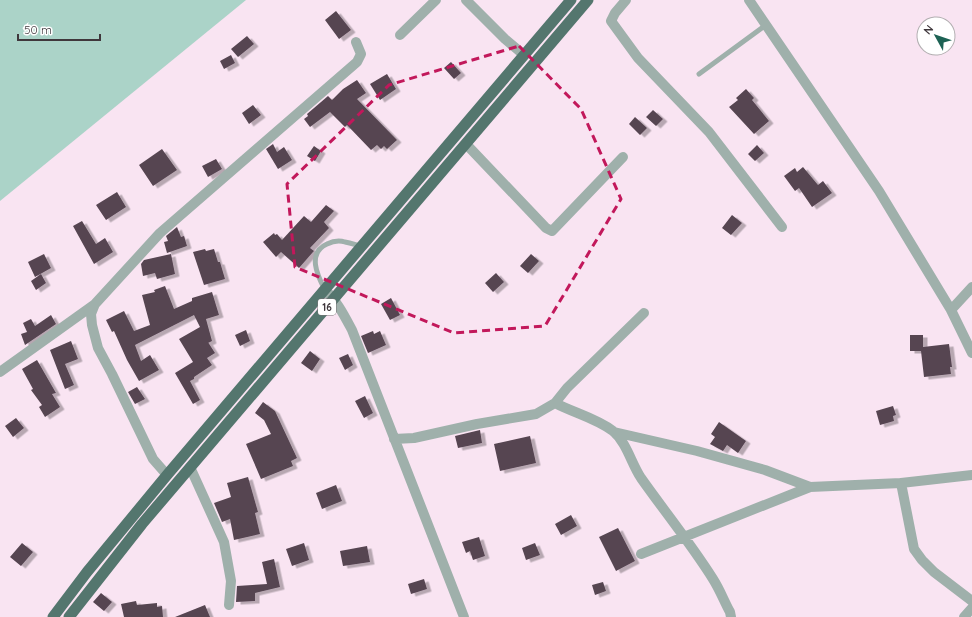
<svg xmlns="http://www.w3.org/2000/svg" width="972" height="617" viewBox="0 0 972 617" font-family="Quicksand,sans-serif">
<defs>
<filter id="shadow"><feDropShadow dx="4.5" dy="2.5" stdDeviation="0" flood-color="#0004"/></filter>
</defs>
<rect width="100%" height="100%" fill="#f9e4f2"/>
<path fill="#abd3c8" d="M0 0H246L0 201Z"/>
<path fill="#564551" filter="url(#shadow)" d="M336 11 351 30 339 39 325 20Z
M247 36 254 44 238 57 231 49Z
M231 55 235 63 224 69 220 61Z
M451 62 461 73 454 79 444 68Z
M387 74 396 89 380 100 370 84Z
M357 80 366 93 357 99 397 140 387 149 384 146 381 149 377 145 371 150 347 125 345 127 330 112 310 127 304 119 308 116 307 114 328 96 332 100 343 89Z
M746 89 754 98 752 100 769 121 754 134 729 107 738 100 736 98Z
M253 105 261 115 249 124 242 113Z
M653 110 663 119 656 126 646 117Z
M635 117 647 128 640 135 629 124Z
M273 144 277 152 284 147 292 160 278 169 266 149Z
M757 145 764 153 755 161 748 154Z
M314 146 321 151 315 161 307 156Z
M162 149 177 170 153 186 139 165Z
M216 159 222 169 208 177 202 166Z
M803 167 818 185 823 181 832 193 812 207 799 188 795 191 784 176 795 168 797 172Z
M117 192 126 207 106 220 96 205Z
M326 205 334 211 324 222 329 228 310 248 314 251 313 252 299 268 281 252 276 257 263 242 274 233 275 235 277 234 282 240 304 216 311 222Z
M732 215 742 223 731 235 722 228Z
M82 221 96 244 105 238 113 252 94 264 73 226Z
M177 227 181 237 184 236 187 246 167 253 164 242 168 241 166 236Z
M205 249 206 251 214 249 218 262H220L225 279 204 285 193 252Z
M44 254 51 268 35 277 28 262Z
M171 254 175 274 157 279 155 273 143 276 141 264 144 260Z
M531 254 539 261 528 273 520 266Z
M496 273 504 282 493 292 485 283Z
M41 274 46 283 36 290 31 281Z
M165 286 174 309 192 301V298L212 292 219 315 206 319 212 341 208 343 204 336 215 353 207 358 212 365 194 377V379L190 381 200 400 193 404 175 373 193 362 179 339 200 327 194 315 135 345 141 361 150 355 159 370 139 381 127 360 114 331 112 332 106 320 124 311 134 331 150 325 142 295 155 292 154 290Z
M391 298 400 315 390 320 381 304Z
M51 315 56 324 25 345 21 334 27 332 23 323 31 319 35 326Z
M246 330 250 341 240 346 235 335Z
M373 331 374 334 380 331 386 345 368 353 361 336Z
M910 335H923V347L949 344 952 367H950L951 374 924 377 921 351H910Z
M71 341 78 359 65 364 74 385 65 389 50 350Z
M310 351 320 359 312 371 301 363Z
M348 354 353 365 345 370 339 358Z
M37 360 56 393 52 394 60 407 45 417 39 407 42 405 31 390 33 389 22 369Z
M137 387 145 399 135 404 128 392Z
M365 396 373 413 364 418 355 401Z
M263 402 275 411 297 458 291 461 293 466 261 479 246 444 271 434 264 420 255 413Z
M893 406 896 415 893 416 894 421 880 425 876 411Z
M16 418 24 428 13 437 5 426Z
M719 422 746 441 738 453 727 445 723 451 710 444 715 437 711 434Z
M480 430 482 443 458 448 455 436Z
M530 436 536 463 500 471 494 444Z
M248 477 258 512 255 513 260 534 234 540 230 519 222 522 214 503 231 497 227 483Z
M336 485 342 501 322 509 316 493Z
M571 515 577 526 561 535 555 524Z
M618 528 635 561 616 571 599 537Z
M479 537 485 556 473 560 470 551 466 553 462 542Z
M22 543 33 552 21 566 10 557Z
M304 543 309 560 292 566 286 549Z
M535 543 540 555 526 560 522 548Z
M367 546 370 562 343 566 340 551Z
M274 559 280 587 255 593V601L236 602 237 586 267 584 262 562Z
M424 579 427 589 411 594 408 584Z
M603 582 606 591 595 595 592 585Z
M101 593 112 602 104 611 93 602Z
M136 601 137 605 157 603V607L162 606 163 617H124L121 604Z
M205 605 210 617H175Z"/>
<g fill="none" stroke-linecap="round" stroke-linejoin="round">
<path stroke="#9fb0ab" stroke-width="5" d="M699 74 766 25
M325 290C317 275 307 253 327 244 333 241 339 240 345 242 351 243 356 245 360 246"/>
<path stroke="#9fb0ab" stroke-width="10" d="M466 0 505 39 524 55
M626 0 615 13 611 21 638 58 709 132 782 227
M749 0 879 191 951 310 972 353
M400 35 436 0
M466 144 546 228 552 231 623 157
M325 290C337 301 344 315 352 330L464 617
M951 310 972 287
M0 372 95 304
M555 403C574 413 596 418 613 431 627 443 631 463 641 478 665 512 691 544 713 579 720 590 724 601 730 612L731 617
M614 432 697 451 765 470 810 487
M394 439 414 438 477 424 536 414 555 403 567 388 644 313
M190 467 224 542 231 581 229 605
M167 475 153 459 112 374 98 348 92 325 91 314 95 304 160 233 357 62 361 54 356 42
M901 483 914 549 922 560 934 572 972 601
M641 554 810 487 901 483 972 475
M964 617 972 608"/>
<path stroke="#54766e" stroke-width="11" d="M53 617 87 572 167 475 571 0
M69 617 142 524 588 0"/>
</g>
<path fill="none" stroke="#c2185b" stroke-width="3" stroke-dasharray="8 5" stroke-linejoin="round" d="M519 46 581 109 621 199 545 326 454 333 295 267 287 184 389 85Z"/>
<g text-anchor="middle" stroke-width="4" stroke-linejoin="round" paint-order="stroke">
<rect fill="#fff" stroke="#797376" stroke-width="1" x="318" y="299" width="18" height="16" rx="3"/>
<g font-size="10" font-weight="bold" fill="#3f373c">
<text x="327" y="311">16</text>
</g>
</g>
<g transform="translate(936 36) rotate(310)"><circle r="19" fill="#ffffff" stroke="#b2afb1"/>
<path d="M0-3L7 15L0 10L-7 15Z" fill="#1d6254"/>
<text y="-6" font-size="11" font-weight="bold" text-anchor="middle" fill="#3f373c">N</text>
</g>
<path d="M18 34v6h82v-6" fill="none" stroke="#3f373c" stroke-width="2"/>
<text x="24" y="34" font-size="12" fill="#3f373c" stroke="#ffffff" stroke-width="3" paint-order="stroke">50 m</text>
</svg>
